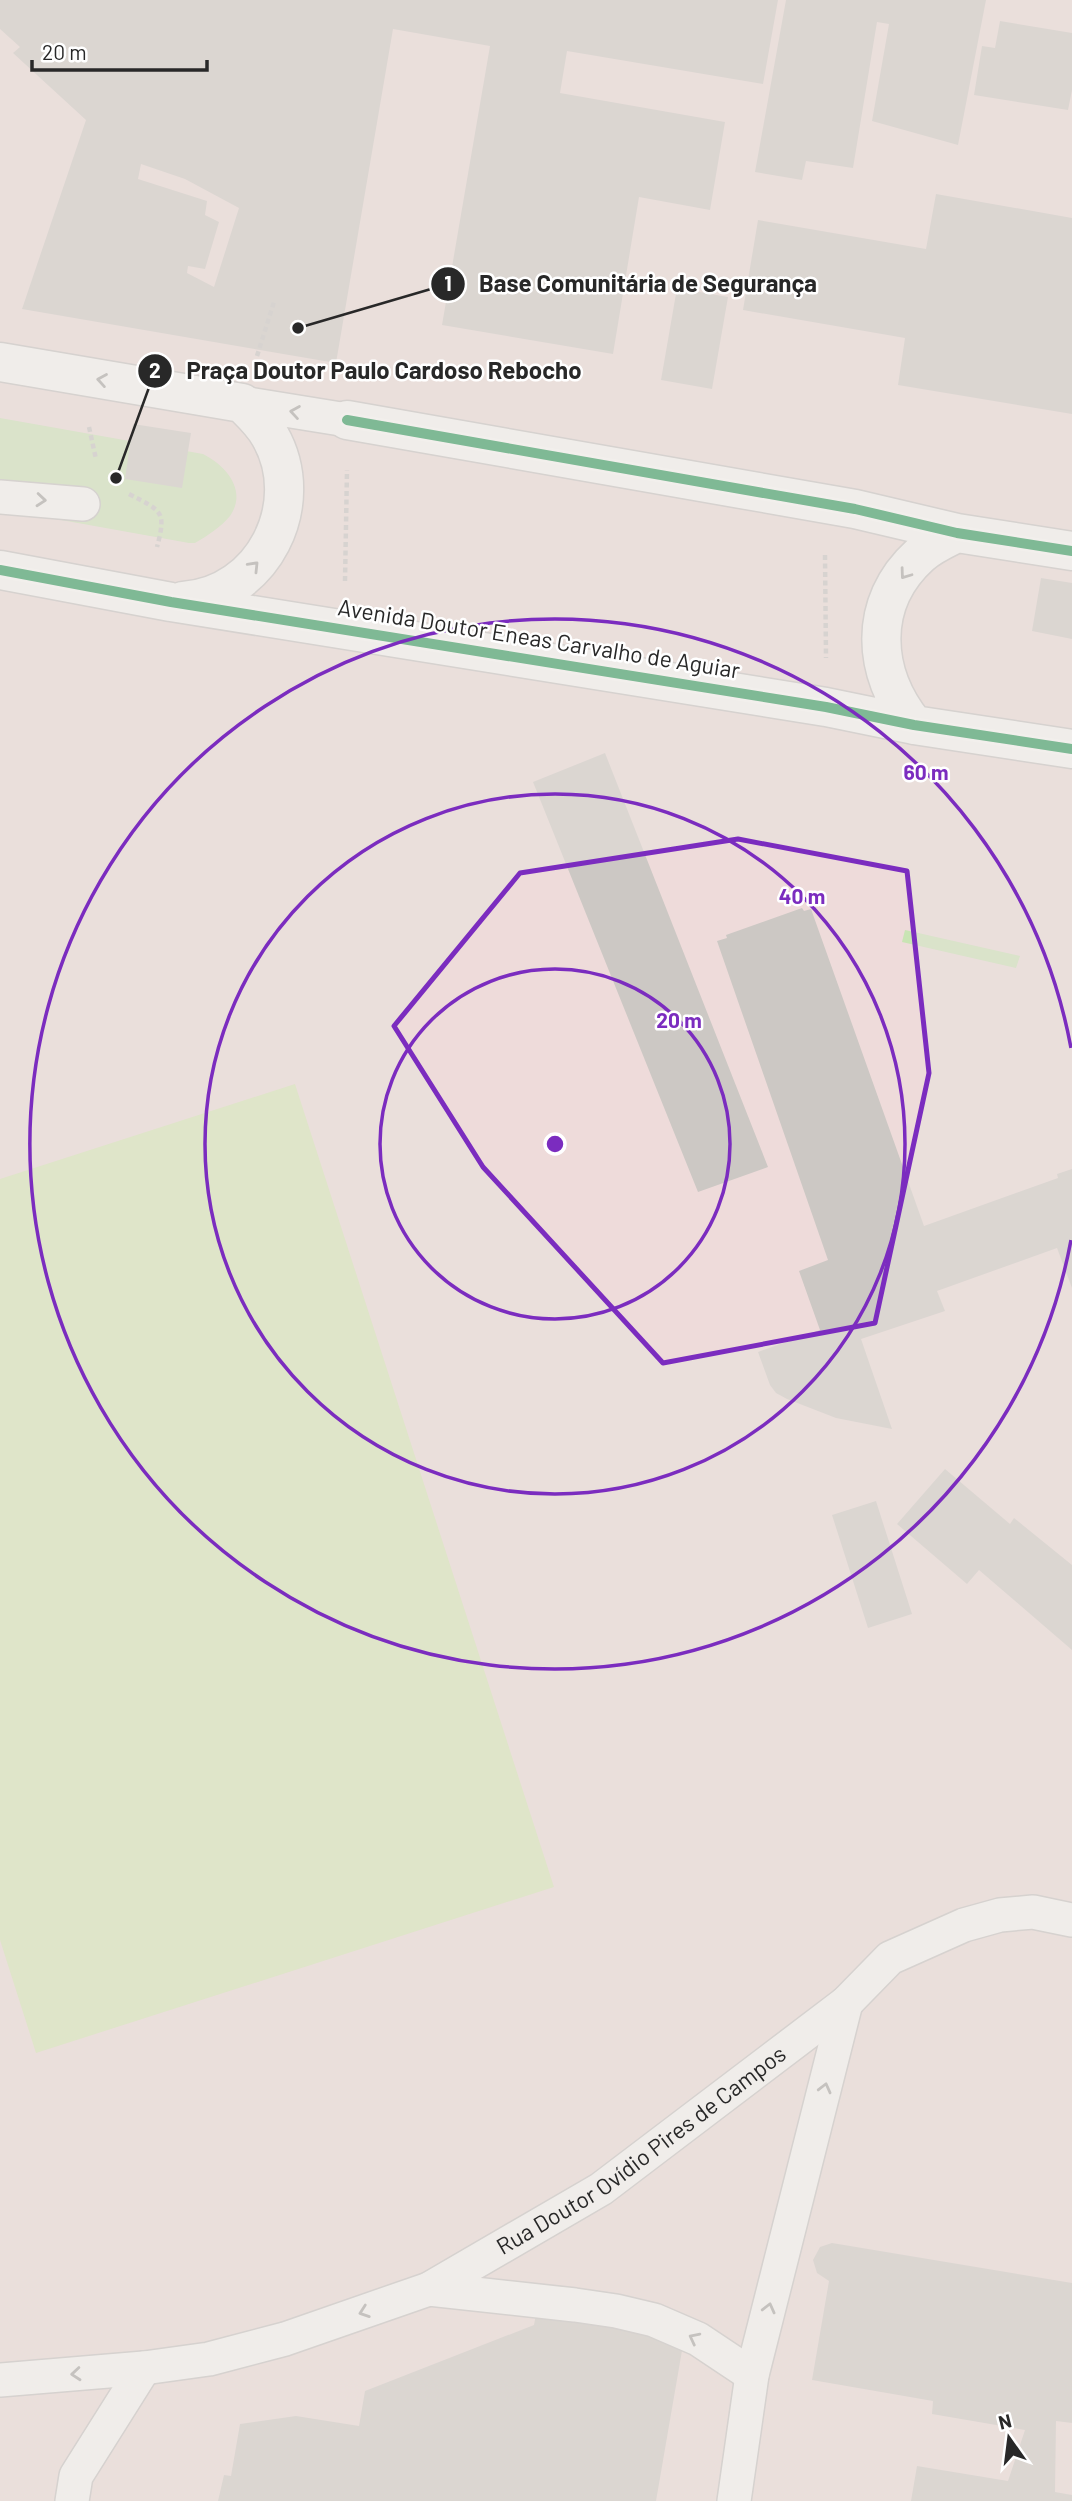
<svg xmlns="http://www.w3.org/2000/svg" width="1072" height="2501" viewBox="0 0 1072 2501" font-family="Barlow,sans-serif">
<rect width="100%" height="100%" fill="#e7e2dd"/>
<path fill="#eedbda" d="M0 0H1072V2501H0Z"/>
<path fill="#c9e4b4" d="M0 418 203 454C225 465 248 490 230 516 221 527 207 536 195 543H189L0 509Z
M905 930 1020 956 1016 968 902 942Z"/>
<path fill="#d5e8b1" d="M295 1084 554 1887 36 2053 0 1940V1179Z"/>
<path fill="#ccc8c4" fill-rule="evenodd" d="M0 0H778L763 84 567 51 560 93 725 122 710 210 639 197 613 354 442 325 490 46 393 29 336 363 22 309 86 120 13 53 20 47 0 29ZM141 164 185 179 239 208 214 287 187 273 188 266 205 269 219 222 205 215 207 201 138 179Z
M786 0H986L958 145 872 121 889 24 877 22 853 168 806 161 802 180 755 172Z
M1000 21 1072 33V90L1068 110 974 95 982 46 995 48Z
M936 194 1072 218V414L898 385 905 338 743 310 758 220 926 249Z
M677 288 728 297 712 389 661 380Z
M133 424 191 433 182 488 125 479Z
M1041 578 1072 583V639L1032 631Z
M605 753 768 1167 698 1192 533 782Z
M802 908 804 911 811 909 924 1226 1058 1178 1057 1174 1072 1169V1288L1057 1248 937 1291 945 1311 861 1339 892 1429 836 1418 787 1399 776 1393 770 1385 758 1352 820 1330 799 1271 828 1260 717 941 727 938 726 935Z
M945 1469 1010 1524 1014 1518 1072 1565V1650L979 1570 967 1584 897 1524Z
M876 1501 912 1614 868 1628 832 1515Z
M832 2243 1072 2283V2423L1056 2421 1055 2492 1072 2495V2501H911L917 2466 1008 2481 1025 2430 932 2414 933 2401 812 2380 829 2281 817 2273 813 2260 820 2247Z
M536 2314 684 2339 656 2501H218L224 2475 231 2476 240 2424 296 2416 359 2426 365 2391 534 2325Z"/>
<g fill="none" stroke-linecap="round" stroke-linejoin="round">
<g stroke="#c0bebf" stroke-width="36">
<g id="lane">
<path d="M242 403 347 420"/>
<path d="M0 497 83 504"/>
<path d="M429 2289 575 2305 616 2311 654 2320 698 2339 752 2375"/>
<path id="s1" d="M0 2380 144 2368 209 2359 285 2339 429 2289 601 2189 846 2003 890 1958 964 1925 1000 1915 1033 1912 1072 1920"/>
<path d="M72 2501 76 2476 144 2368"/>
<path d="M734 2501 752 2375 846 2003"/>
</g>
</g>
<g stroke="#c0bebf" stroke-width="41">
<path id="street" d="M0 362 242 403C252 413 263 423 270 436 309 504 263 596 183 601
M347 420 855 509 957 533 1072 551
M0 570 171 602 826 707 914 725 1072 749
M914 725C872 673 867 603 920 555 931 545 945 539 957 533"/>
</g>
<path stroke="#c3c2c2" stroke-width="4.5" stroke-dasharray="5 3.5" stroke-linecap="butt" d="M257 356 274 302
M89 427 96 459
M129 494C161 511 167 510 157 547
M825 555 826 658
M345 581 347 470"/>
<use href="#lane" stroke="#fbfbfa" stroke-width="33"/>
<use href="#street" stroke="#fbfbfa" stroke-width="38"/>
<g stroke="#fff" stroke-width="15">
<path id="cycleway" d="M347 420 855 509 957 533 1072 551
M0 570 171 602 826 707 914 725 1072 749"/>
</g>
<use href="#cycleway" stroke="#00873e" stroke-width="10"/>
</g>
<defs><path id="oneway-chevron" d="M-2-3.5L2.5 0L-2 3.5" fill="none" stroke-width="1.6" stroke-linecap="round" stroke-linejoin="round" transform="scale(1.75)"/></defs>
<g stroke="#9c9c9c">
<use href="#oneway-chevron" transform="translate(102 380) rotate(-170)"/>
<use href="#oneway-chevron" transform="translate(295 412) rotate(-171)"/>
<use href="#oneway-chevron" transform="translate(41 500) rotate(5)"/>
<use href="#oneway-chevron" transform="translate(254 566) rotate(-46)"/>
<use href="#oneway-chevron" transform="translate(905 574) rotate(126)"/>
<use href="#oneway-chevron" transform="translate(825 2088) rotate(-76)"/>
<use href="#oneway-chevron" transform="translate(769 2308) rotate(-76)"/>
<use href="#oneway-chevron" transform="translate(364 2312) rotate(161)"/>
<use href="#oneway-chevron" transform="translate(694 2338) rotate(-153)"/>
<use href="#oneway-chevron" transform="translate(76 2374) rotate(175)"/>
</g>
<path d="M0 0H1072V2501H0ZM738 839 907 871 929 1073 875 1323 663 1363 483 1167 394 1026 520 873Z" fill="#e7e2dd" fill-opacity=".55" fill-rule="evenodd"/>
<path fill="none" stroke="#7b2cbf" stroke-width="5" stroke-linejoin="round" d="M738 839 907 871 929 1073 875 1323 663 1363 483 1167 394 1026 520 873Z"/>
<g fill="none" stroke="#7b2cbf" stroke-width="3.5">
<circle cx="555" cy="1144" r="175"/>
<circle cx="555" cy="1144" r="350"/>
<path d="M1071 1240A525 525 0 1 1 1071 1048"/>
</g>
<g text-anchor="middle" stroke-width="5" stroke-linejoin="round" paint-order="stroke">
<g font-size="23" fill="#282828" stroke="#fff">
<text transform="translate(539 639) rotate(9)" y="8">Avenida Doutor Eneas Carvalho de Aguiar</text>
<text dy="8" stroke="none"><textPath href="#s1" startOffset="695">Rua Doutor Ovídio Pires de Campos</textPath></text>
</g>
</g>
<circle cx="555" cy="1144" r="10" fill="#7b2cbf" stroke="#fff" stroke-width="3.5"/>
<g font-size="21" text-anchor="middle" font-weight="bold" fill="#7b2cbf" stroke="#fff" stroke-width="5" stroke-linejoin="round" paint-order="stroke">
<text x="926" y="780">60 m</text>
<text x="802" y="904">40 m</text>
<text x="679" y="1028">20 m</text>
</g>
<path fill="none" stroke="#282828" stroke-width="2.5" d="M298 328L448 284M116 478L155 371"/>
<g fill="#282828" stroke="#fff" stroke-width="2.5">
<circle cx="298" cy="328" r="7"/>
<circle cx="116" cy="478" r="7"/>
<circle cx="448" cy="284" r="18"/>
<circle cx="155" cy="371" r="18"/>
</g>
<g font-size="21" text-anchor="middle" font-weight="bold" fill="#fff">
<text x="448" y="291">1</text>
<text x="155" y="378">2</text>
</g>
<g font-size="24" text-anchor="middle" font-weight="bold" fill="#282828" stroke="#fff" stroke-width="5" stroke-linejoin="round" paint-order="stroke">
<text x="648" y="292">Base Comunitária de Segurança</text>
<text x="384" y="379">Praça Doutor Paulo Cardoso Rebocho</text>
</g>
<g transform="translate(1009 2438) rotate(346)" stroke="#ffffff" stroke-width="5" paint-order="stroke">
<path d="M0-5L12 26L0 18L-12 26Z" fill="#282828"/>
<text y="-10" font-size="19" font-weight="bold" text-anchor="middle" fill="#282828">N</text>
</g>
<path d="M32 60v10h175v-10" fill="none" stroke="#282828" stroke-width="3.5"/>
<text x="42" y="60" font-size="21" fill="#282828" stroke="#ffffff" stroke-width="5" paint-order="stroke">20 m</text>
</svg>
